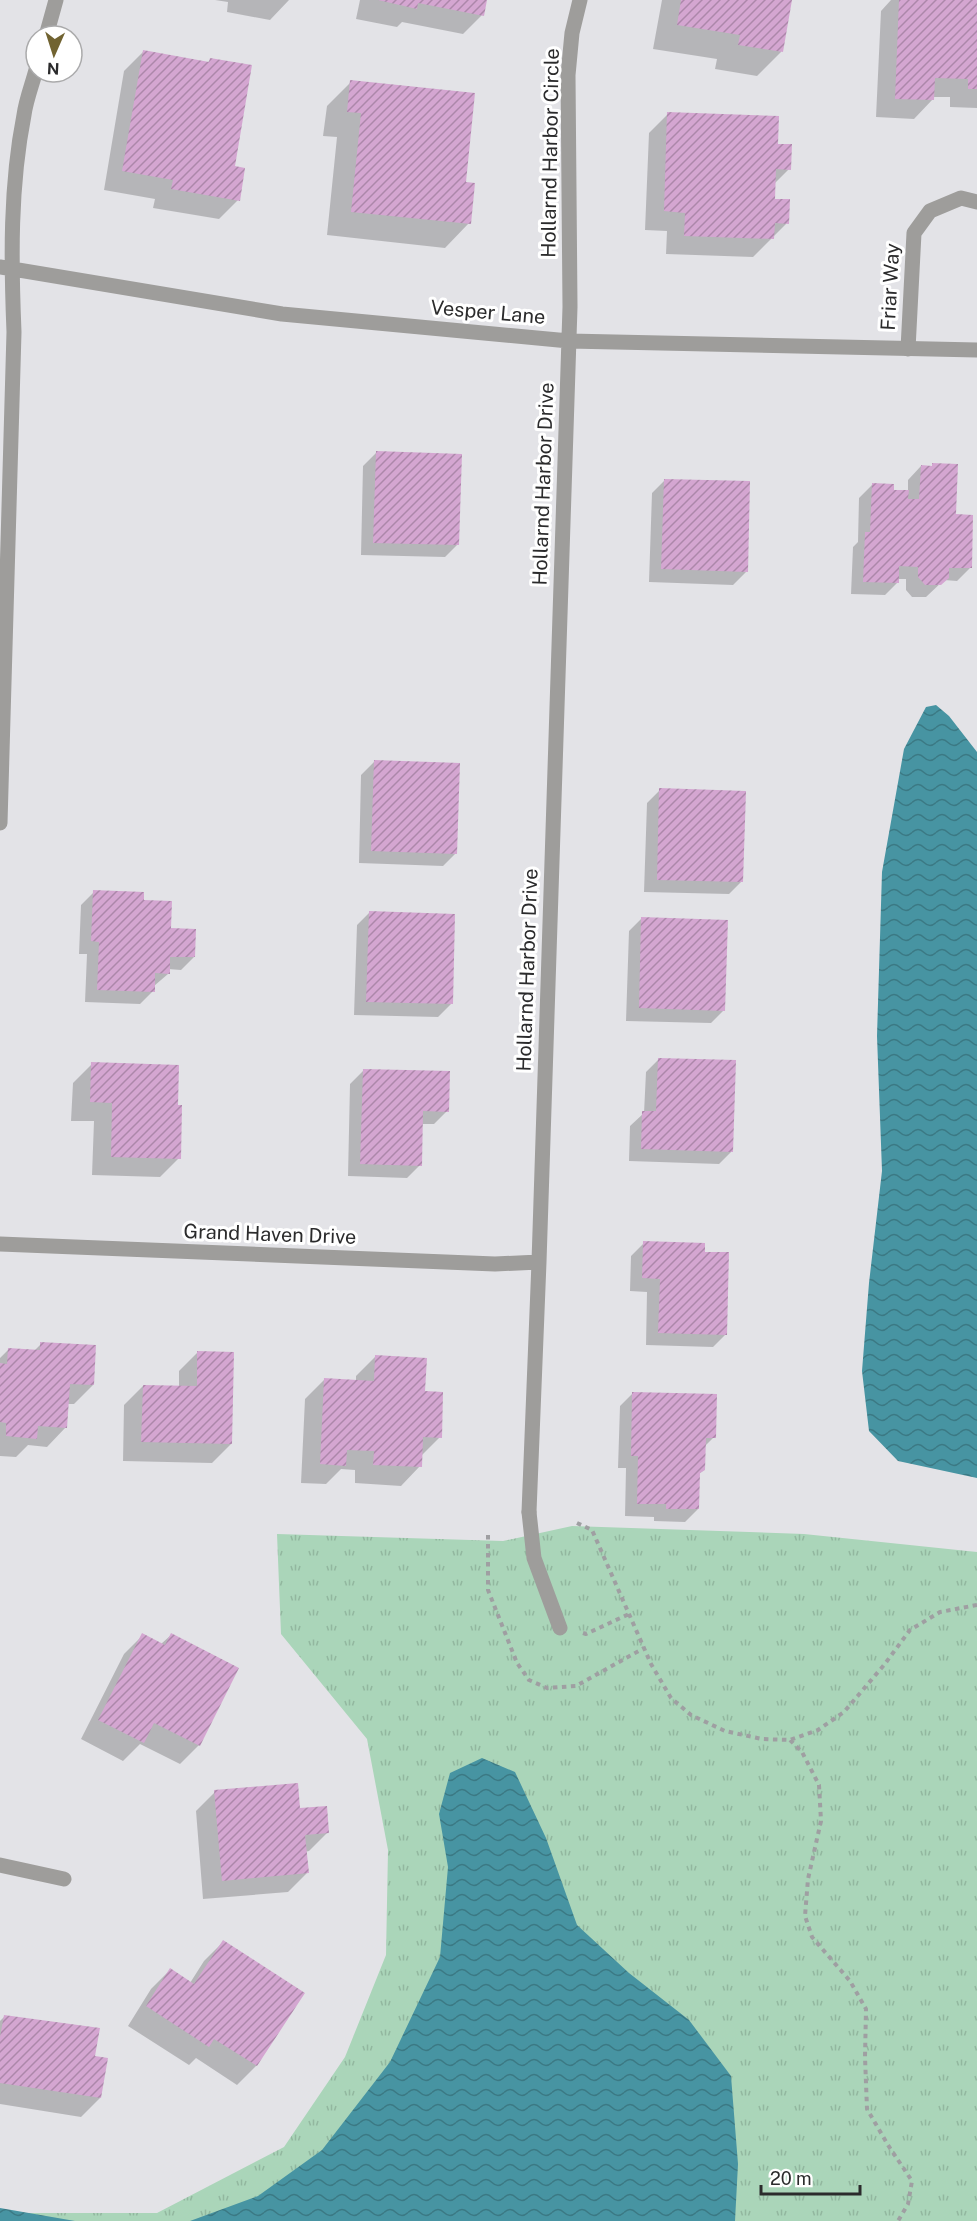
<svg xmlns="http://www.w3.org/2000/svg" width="977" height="2221" viewBox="0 0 977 2221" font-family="'Public Sans',sans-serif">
<defs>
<pattern id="park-tufts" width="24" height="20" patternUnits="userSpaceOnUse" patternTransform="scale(1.5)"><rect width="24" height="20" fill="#aad5b9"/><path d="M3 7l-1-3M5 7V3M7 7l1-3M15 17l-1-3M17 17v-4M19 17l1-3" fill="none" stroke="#92b79f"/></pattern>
<pattern id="water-waves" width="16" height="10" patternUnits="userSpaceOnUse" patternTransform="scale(1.5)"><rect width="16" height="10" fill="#4794a2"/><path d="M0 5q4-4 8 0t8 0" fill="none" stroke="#3b7984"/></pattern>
<pattern id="building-hatch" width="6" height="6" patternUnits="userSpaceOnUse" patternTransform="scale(1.5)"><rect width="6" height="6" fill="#d4a6d1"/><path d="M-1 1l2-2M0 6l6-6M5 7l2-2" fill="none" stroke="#ac87aa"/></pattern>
</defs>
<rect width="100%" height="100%" fill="#e3e3e7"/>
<path fill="url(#park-tufts)" d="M572 1526 804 1534 977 1552V2221H29L28 2213H157L284 2147 345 2057 386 1955 388 1850 367 1739 281 1634 277 1534 503 1541Z"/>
<path fill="url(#water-waves)" d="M936 705 949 716 977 752V1478L898 1461 869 1431 862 1371 869 1283 882 1171 877 1036 882 872 904 749 926 707Z
M482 1758 515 1772 546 1838 577 1925 629 1973 689 2020 731 2076 738 2164 735 2221H190L258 2196 322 2150 390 2062 440 1957 448 1867 439 1814 450 1773Z
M0 2208 75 2221H0Z"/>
<path fill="#0003" d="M215 0H289L270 20 227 12 228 2Z
M360 0H486L482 15 463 34 402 22 397 27 356 19Z
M662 0H790L781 52 757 76 715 69 717 59 653 49Z
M891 0H977V108L950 107V97H933V99L914 119 876 117 881 11Z
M143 52 207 63 211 59 238 200 219 219 153 208 155 199 104 190 124 71Z
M351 82 464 184 469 223 445 248 327 235 337 137 323 136 327 106Z
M668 114 789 169 774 184V200L787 223 753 257 666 254 667 231 645 230 649 133Z
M376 453 458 544 445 557 361 555 363 466Z
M921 466 955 516 970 568 957 581 944 580 926 597H912L906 590V579H898V582L885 595 851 594 853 547 858 542 859 498 872 485 893 492H908V480Z
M665 480 746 572 733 585 649 582 652 493Z
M374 762 456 853 443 866 359 863 361 775Z
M660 790 742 881 729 894 644 892 647 803Z
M94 892 142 902 194 957 181 970 168 969V974L154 986 153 991 140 1004 85 1002 87 954H79L81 905Z
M370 912 451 1004 438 1017 354 1015 357 925Z
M642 918 724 1010 711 1023 626 1021 629 931Z
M659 1059 732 1151 719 1164 629 1161 630 1126 644 1113 646 1072Z
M92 1064 176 1106 179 1158 160 1177 92 1175 94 1121H71L73 1083Z
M363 1071 447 1111 434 1124H422L420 1165 407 1178 348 1176 350 1084Z
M644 1243 704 1254 726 1334 713 1347 646 1345 647 1292 630 1291 631 1256Z
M41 1344 93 1385 74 1404H67L66 1427 47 1447 28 1445 16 1457 0 1456V1358L9 1349 34 1351Z
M198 1352 231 1444 212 1463 123 1461 124 1405 143 1386 179 1387V1371Z
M375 1357 424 1393 440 1437 421 1456 420 1466 401 1486 355 1483V1470L341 1469 326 1484 301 1483 305 1399 324 1380 356 1381V1376Z
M633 1393 714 1437 704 1447V1470L699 1474 698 1509 685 1522 654 1521V1517L625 1516 626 1468H618L620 1406Z
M143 1635 161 1644 171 1635 199 1745 180 1764 140 1744 123 1761 81 1739 124 1654Z
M215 1792 299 1810 328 1832 309 1851 305 1852 307 1873 288 1892 203 1899 196 1811Z
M223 1942 303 1993 256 2066 237 2085 196 2058 189 2065 128 2026 151 1989 170 1970 190 1983 204 1961Z
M4 2017 94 2057 100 2098 81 2117 0 2104V2021Z"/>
<path fill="url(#building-hatch)" d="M378 0H487L484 16 418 3 417 9Z
M681 0H792L783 52 738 45 740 35 677 25Z
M899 0H977V89H968V79L935 78 934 100 895 99Z
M143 50 209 62 210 58 252 65 235 166 245 168 240 201 171 189 173 180 122 171Z
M350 80 475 93 466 182 475 183 471 224 351 212 361 113 347 112Z
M667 112 779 116 778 144H792L791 170 776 169 775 199H790L789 224 775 223 774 239 684 236 685 213 664 211Z
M376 451 462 454 459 545 373 543Z
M932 463 958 464 956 514 973 515 972 568H949V578L941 585H925L918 577V567L899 566V583L863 582 865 532H870L872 483 894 484V490H909L908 499H919L921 465 932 466Z
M664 479 750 481 748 572 661 569Z
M374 760 460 763 457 854 371 851Z
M659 788 746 791 743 882 657 880Z
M93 890 144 892V900L172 901 171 928 196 929 195 957H170V974L155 973V992L97 990 99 942 91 941Z
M369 911 455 914 453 1004 366 1002Z
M641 917 728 920 725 1011 639 1008Z
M658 1058 736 1060 733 1152 641 1149 642 1111H656Z
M91 1062 179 1065 178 1105H182L181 1159 111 1157 112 1103 90 1102Z
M363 1069 450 1071 449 1112 423 1111 422 1166 360 1164Z
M643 1241 705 1243V1252H729L727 1335 658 1333 660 1279 642 1278Z
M40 1342 96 1345 94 1385 70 1384 67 1428 38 1426 37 1439 6 1436V1423L0 1422V1363L7 1364 8 1348 40 1350Z
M197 1351 234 1352 232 1444 141 1442 143 1385 197 1386Z
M375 1355 427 1358 425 1391 443 1392 442 1438 423 1437 422 1467 373 1465 374 1451 347 1450 346 1466 320 1464 324 1378 374 1381Z
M632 1392 717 1394 716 1438H706L705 1470 700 1473 699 1509H666V1504H637L638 1456H631Z
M142 1633 165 1645 171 1633 239 1668 200 1746 154 1723 144 1743 98 1720Z
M298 1783 300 1808 327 1806 329 1833 305 1835 309 1873 222 1881 214 1790Z
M223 1940 305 1993 257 2066 214 2039 209 2047 146 2006 170 1968 194 1984Z
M4 2015 100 2028 95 2056 108 2058 101 2098 0 2083V2037Z"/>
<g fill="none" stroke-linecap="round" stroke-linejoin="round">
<path stroke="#9f9fa2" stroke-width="4" stroke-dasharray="4.5 4.5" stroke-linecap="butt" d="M577 1523 592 1530 651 1664 671 1698 691 1715 725 1731 762 1739 790 1740 818 1730 844 1712 884 1665 910 1630 940 1612 977 1605
M488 1535V1590L517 1663 529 1680 547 1688 576 1686 644 1648
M583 1633 586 1634 629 1614
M790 1740 802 1752 819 1785 821 1821 808 1879 805 1916 812 1937 850 1981 866 2009 865 2057 867 2109 888 2145 912 2181 908 2204 898 2221"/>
<path stroke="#9e9d9b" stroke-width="15" d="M908 349 914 233 930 211 961 198 977 202
M529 1512 534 1558 560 1628"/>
<path stroke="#9e9d9b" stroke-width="15" d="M46 36 56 0
M0 267 282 314 569 341 977 350
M0 823 14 332C11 260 10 186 24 115 26 100 32 85 36 70
M0 1244 495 1264 539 1262
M529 1512 539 1262 570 307 568 75 572 33 580 0
M0 1865 64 1879"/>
</g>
<g text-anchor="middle" stroke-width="6" stroke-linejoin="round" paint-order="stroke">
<g font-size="20" fill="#2b2b2c" stroke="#fff">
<text transform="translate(550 153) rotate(-89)" y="7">Hollarnd Harbor Circle</text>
<text transform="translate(890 287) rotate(-87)" y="7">Friar Way</text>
<text transform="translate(488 312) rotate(5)" y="7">Vesper Lane</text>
<text transform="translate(543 484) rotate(-88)" y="7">Hollarnd Harbor Drive</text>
<text transform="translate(527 970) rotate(-88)" y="7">Hollarnd Harbor Drive</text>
<text transform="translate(270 1234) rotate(2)" y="7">Grand Haven Drive</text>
</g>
</g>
<g transform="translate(54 54) rotate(183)"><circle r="28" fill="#ffffff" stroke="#aaaaab" stroke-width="1.5"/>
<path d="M0-4.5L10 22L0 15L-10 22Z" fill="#716331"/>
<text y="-9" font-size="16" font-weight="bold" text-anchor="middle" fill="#2b2b2c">N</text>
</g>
<path d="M761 2185v9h99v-9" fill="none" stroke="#2b2b2c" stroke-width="3"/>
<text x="770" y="2185" font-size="18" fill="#2b2b2c" stroke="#ffffff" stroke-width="4.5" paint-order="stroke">20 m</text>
</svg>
